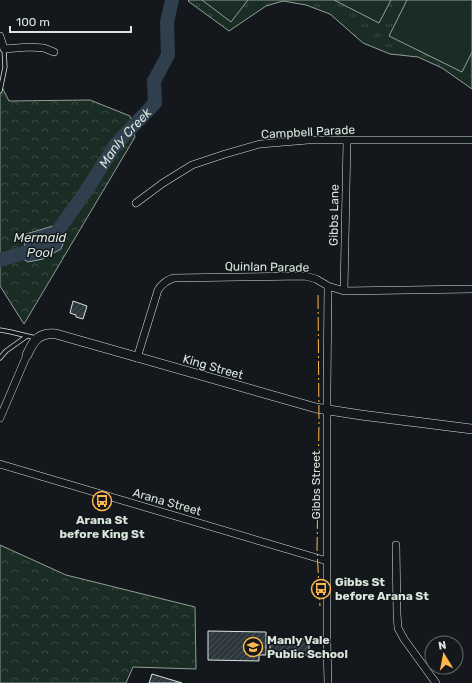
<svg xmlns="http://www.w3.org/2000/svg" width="472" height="683" viewBox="0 0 472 683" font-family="Rubik,sans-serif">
<defs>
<pattern id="grass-tufts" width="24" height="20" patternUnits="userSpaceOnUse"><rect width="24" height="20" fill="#1a2d24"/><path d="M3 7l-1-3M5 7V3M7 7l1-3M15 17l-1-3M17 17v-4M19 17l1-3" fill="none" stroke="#3b4b43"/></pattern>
<pattern id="forest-crowns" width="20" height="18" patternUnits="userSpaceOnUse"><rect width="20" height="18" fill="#1a2d24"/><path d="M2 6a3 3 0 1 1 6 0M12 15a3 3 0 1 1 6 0" fill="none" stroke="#3b4b43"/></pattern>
<pattern id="building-hatch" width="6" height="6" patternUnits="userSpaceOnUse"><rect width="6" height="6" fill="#2c363c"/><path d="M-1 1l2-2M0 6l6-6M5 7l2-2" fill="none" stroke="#4a5358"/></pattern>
</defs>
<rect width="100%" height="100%" fill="#14181c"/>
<path fill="url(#grass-tufts)" stroke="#939e99" d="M189 0H472V89L442 68 418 57 390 54 363 43 330 14 306 5 283 1 266 6 229 31 188 1Z"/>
<path fill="url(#forest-crowns)" stroke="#939e99" d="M0 83 9 101 90 100 130 116 135 137 24 324 0 286Z
M0 545 66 575 195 607 196 669 133 667 126 683H0Z"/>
<path fill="#1a2d24" stroke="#939e99" d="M202 0H248L231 22Z
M334 0H391L379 23Z
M407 0H472V52L462 72 389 36Z"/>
<path fill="#2f3f4d" stroke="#939e99" d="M53 226 65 239 61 249 43 259 28 262 23 259 26 234Z"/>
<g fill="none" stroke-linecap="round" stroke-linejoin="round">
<path stroke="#2f3f4d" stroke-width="14" id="s1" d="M0 260 34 250 49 243 86 191 116 144 155 103 154 81 168 55 167 22 172 0"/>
</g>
<path fill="url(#building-hatch)" stroke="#d8e6dc" d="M73 301 87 306 83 319 76 317V315L70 313Z
M208 631 266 632V655H259V661L208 660Z
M270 639H309V655H270Z
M152 674 182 683H149Z"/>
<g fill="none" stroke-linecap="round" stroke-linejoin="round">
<g stroke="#d8e6dc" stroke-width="5">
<path id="service" d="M0 91 5 67 4 49
M0 330 11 332 36 338
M0 358 6 351 27 336"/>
</g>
<g stroke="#d8e6dc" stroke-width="8">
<path id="minor" d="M0 36 4 49 29 47 44 48 54 52
M136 203 163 183 192 165 225 154 260 144 308 140H472
M344 291 347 140
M137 358 158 290C162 284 166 280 174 278L305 276 316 279 328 286 344 291 472 289
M0 418 27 355
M0 464 327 561
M396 545 397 614 398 628 404 639 436 683
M328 683 327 643V389L328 286"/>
</g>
<g stroke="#d8e6dc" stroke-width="10">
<path id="tertiary" d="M27 355C33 341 39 332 56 334L316 408 361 415 472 429"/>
</g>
<use href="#service" stroke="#14181c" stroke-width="3.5"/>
<use href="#minor" stroke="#14181c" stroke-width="7"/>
<use href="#tertiary" stroke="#14181c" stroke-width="9"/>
<path stroke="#ffb74d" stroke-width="1" stroke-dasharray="14 3 2 3" stroke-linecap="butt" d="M318 295 319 422 317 549 320 606"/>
</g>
<defs>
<g id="bus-ring" transform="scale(1)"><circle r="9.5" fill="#14181c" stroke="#ffb74d" stroke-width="1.5"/><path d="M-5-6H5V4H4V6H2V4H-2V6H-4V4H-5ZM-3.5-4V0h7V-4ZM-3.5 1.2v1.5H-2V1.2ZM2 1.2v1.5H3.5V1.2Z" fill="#ffb74d"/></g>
<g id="school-ring" transform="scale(1)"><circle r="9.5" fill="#14181c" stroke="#ffb74d" stroke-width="1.5"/><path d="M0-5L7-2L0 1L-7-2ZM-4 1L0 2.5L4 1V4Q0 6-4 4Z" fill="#ffb74d"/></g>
</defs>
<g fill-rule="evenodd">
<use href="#bus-ring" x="102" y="501"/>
<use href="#bus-ring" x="321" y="589"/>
<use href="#school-ring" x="253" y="647"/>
</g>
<g text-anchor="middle" stroke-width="3" stroke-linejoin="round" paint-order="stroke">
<g font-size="12" fill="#d8e6dc" stroke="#14181c">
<text transform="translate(308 132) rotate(-3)" y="4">Campbell Parade</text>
<text transform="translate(334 215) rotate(-89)" y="4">Gibbs Lane</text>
<text transform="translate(267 267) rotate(1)" y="4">Quinlan Parade</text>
<text transform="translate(213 367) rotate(16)" y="4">King Street</text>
<text transform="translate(316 485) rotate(-90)" y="4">Gibbs Street</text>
<text transform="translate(167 502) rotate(16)" y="4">Arana Street</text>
</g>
<g font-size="12" font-weight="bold" fill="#d8e6dc" stroke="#14181c" text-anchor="start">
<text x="102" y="524" text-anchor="middle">Arana St<tspan x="102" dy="14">before King St</tspan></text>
<text x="335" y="586">Gibbs St<tspan x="335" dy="14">before Arana St</tspan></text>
<text x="267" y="644">Manly Vale<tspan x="267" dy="14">Public School</tspan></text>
</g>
<g font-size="13" font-style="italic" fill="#d8e6dc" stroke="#14181c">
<text dy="5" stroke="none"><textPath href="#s1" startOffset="182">Manly Creek</textPath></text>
<text x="40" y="242">Mermaid<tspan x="40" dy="15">Pool</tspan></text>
</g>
</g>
<g transform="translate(444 655) rotate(350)"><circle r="19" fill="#14181c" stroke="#626a69"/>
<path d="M0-3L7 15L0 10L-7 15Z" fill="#ffb74d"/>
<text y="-6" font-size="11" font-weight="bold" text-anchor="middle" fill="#d8e6dc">N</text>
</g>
<path d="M10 26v6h121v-6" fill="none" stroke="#d8e6dc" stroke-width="2"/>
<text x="16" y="26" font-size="12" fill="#d8e6dc" stroke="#14181c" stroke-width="3" paint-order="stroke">100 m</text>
</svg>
